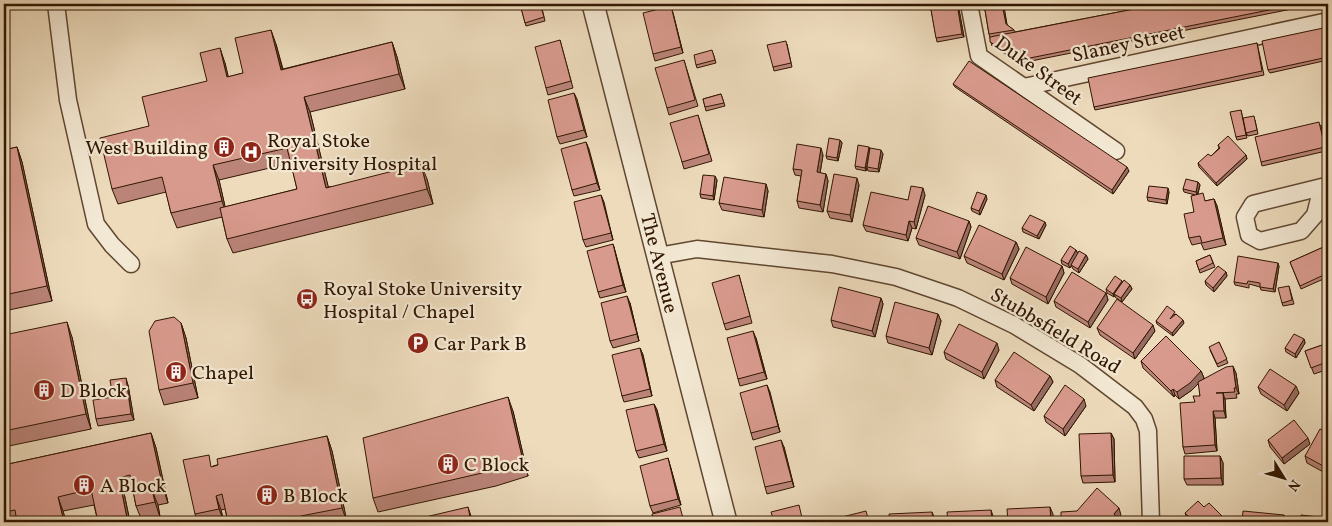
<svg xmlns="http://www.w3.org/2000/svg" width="1332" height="526" viewBox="0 0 1332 526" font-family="Vollkorn,serif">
<rect width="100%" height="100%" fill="#eddbbc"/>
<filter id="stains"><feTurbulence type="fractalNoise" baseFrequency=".004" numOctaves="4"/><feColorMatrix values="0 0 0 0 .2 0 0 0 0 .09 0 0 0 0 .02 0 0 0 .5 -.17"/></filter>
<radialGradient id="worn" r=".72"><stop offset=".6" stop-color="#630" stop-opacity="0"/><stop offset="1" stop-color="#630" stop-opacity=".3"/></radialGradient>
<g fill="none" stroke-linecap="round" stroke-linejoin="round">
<g stroke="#604730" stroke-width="19">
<path id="minor" d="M56 4 68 100 96 224 112 245 131 264
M969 4 979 56 1116 151
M1024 87 1328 21
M1322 187 1315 215 1301 231 1260 241 1249 235 1245 217 1253 204 1322 187 1328 186
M658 256 697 249 832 264 896 277 958 298 1014 325 1080 365 1135 407 1144 419 1148 431 1151 522"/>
</g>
<g stroke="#604730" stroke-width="24">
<path id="tertiary" d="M593 4 726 522"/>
</g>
<use href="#minor" stroke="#f3e8d3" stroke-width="16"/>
<use href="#tertiary" stroke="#f3e8d3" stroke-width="21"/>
</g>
<path fill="#ba8479" stroke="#311601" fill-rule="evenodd" d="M520 4H541L545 21 526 26Z
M930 4H958L964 37 937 42Z
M984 4H1003L1007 25 1014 30 1015 32 1160 4H1317L1021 63 992 46 989 34Z
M673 13 683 53 655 61 653 54Z
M1328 27V60L1270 73 1268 70Z
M560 40 573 88 548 95 546 88Z
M392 42 397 57 405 89 310 112 328 187 427 179 433 204 233 253 227 239 222 217 177 228 171 213 166 192 118 204 112 189 149 126 207 81 225 63 228 77 243 73 276 44 283 69ZM291 163 297 189 225 207 219 180Z
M1257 43 1264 75 1095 110 1094 107Z
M787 44 792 67 774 71 773 67Z
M713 53 716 63 697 68 696 65Z
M684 60 698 106 669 115 667 108Z
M953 84 1129 171 1113 194 955 87Z
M574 93 587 137 560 144 557 137Z
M721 94 725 106 706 111 703 99Z
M1241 110 1247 138 1237 140 1236 137Z
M698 115 712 161 684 169 682 162Z
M1255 120 1258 134 1248 136 1246 133Z
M1321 125 1326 151 1262 166 1261 162Z
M840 140 842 143 838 161 827 159 826 156Z
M586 142 600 190 574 196 572 190Z
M1218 145 1246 155 1247 159 1217 186 1199 167 1198 163 1211 156 1219 148Z
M17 147 22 162 52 301 4 311V150Z
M869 147 870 150 883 154 879 172 868 171 867 168 866 171 856 169 855 166Z
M823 155 820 173 826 174 828 181 823 212 799 208 797 201 801 176 795 175 793 169Z
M717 180 714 200 701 198 700 194Z
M1198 182 1200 185 1198 194 1205 201 1214 199 1217 206 1226 245 1204 250 1201 243 1192 245 1189 238 1194 212 1195 195 1184 192 1183 189Z
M766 184 768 191 764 217 722 210 719 203Z
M859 185 852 222 830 218 827 211Z
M1169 192 1167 204 1148 201 1147 197Z
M601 195 613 240 586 247 583 240Z
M925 195 916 229 912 228 908 241 866 231 863 225 908 200Z
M987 199 980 215 972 211 971 208Z
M969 221 971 227 960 259 919 245 916 238Z
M1046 225 1039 239 1023 232 1022 228Z
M1016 242 1019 249 1004 280 967 263 964 256Z
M613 244 615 251 626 292 600 298 598 292Z
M1328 245V277L1301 289 1290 262Z
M1076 250 1078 254 1070 268 1062 264 1061 260Z
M1086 255 1088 259 1079 273 1073 269 1071 265Z
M1210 255 1215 267 1200 273 1196 261Z
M1062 266 1064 273 1048 304 1012 284 1010 278Z
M1279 266 1275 292 1261 290 1260 287 1249 284V288L1235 285 1234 282Z
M1226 272 1227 276 1214 292 1206 285 1205 281Z
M739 275 752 323 726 330 724 324Z
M1122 281 1123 282 1130 285 1132 289 1122 302 1115 297V296L1114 297 1107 293 1106 289Z
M1289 286 1294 304 1283 306 1282 303Z
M1106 293 1108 300 1090 328 1056 307 1054 301Z
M881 298 883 304 875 337 833 327 831 320Z
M630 303 639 341 613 348 610 341Z
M938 314 941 321 932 355 888 343 886 336Z
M1176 314 1184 323 1173 336 1157 324 1156 321Z
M181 323 186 338 198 398 164 405 159 390Z
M1097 328 1155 331 1135 359 1100 335Z
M4 335 72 337 91 429 4 447Z
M756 338 767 379 740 386 738 379Z
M1304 339 1305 343 1296 358 1286 352 1285 348Z
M1219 342 1228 363 1218 367 1210 350Z
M1328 343V373H1327L1326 370 1314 374 1305 351Z
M640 348 643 355 652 396 624 402 622 396Z
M999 350 984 379 946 359 944 352Z
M1141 361 1201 371 1204 378 1202 380 1236 373 1239 394H1236L1237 398 1225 399 1226 418H1215L1217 451 1185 454 1183 447 1195 402 1200 396 1199 383 1192 390 1179 399 1175 395 1174 397 1143 368Z
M1050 376 1053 382 1034 411 997 387 995 380Z
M128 385 134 420 98 426 96 419 113 397Z
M767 385 780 432 753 440 751 433Z
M1258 387 1299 393 1287 411 1261 394Z
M654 404 657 410 667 451 639 458 636 451Z
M1086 406 1065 436 1046 422 1044 416Z
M513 411 528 476 496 486 378 512 373 498Z
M151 433 156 448 168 503 158 505 160 517 142 521 136 506 133 490 124 493 130 522H98L94 505 63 511 66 522H4V465Z
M1111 433 1114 439 1115 482 1083 483 1081 476Z
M1328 433V472L1327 474 1307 463 1305 456Z
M327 436 332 451 347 522H228L225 509 221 510 224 522H198L195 514 213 466Z
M1268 440 1310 444 1284 464 1270 447Z
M784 447 794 487 767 494 765 487Z
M1220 456 1223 463V485H1187L1184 479Z
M670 465 681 505 653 513 650 506Z
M1204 507 1189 521 1188 520 1185 513Z"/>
<path fill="#976c63" stroke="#311601" d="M957 4H958L964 37 962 34Z
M1002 4H1003L1004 6 1008 31 1006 24Z
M671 6 673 13 683 53 681 47Z
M271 30 276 44 286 84 281 70Z
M392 42 397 57 405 89 399 74Z
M220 48 225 63 232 92 227 77Z
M574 93 577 99 587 137 584 130Z
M304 97 310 112 332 202 326 188Z
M840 140 842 143 838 161 837 158Z
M586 142 589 149 600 190 597 183Z
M17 147 22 162 52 301 47 286Z
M869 147 870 150 866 171 865 168Z
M821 148 823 155 819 179 817 172Z
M881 150 883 154 879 172 878 169Z
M1246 155 1247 159 1217 186 1216 183Z
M421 164 427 179 433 204 427 189Z
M213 165 219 180 227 215 222 201Z
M1127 167 1129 171 1113 194 1112 190Z
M826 174 828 181 823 212 820 205Z
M715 176 717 180 714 200 713 196Z
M857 178 859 185 852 222 850 215Z
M1198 182 1200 185 1197 195 1196 192Z
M766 184 768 191 764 217 762 210Z
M923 188 925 195 916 229 914 222Z
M1168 188 1169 192 1167 204 1166 200Z
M601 195 604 202 613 240 611 233Z
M986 195 987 199 980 215 979 211Z
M1214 199 1217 206 1226 245 1223 238Z
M909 221 912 228 908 241 906 235Z
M969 221 971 227 960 259 957 252Z
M1045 222 1046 225 1039 239 1037 236Z
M1016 242 1019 249 1004 280 1002 274Z
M613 244 615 251 626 292 623 285Z
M1076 250 1078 254 1070 268 1068 264Z
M1086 255 1088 259 1079 273 1078 269Z
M1278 263 1279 266 1275 292 1273 289Z
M1062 266 1064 273 1048 304 1046 297Z
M1226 272 1227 276 1214 292 1213 288Z
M1122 281 1123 284 1114 294 1115 296 1114 297 1113 294Z
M1130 285 1132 289 1122 302 1121 298Z
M1106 293 1108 300 1090 328 1088 322Z
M627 296 630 303 639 341 637 334Z
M881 298 883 304 875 337 872 331Z
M938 314 941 321 932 355 929 348Z
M1183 320 1184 323 1173 336 1172 333Z
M67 322 72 337 91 429 86 414Z
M181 323 186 338 198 398 193 383Z
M1153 325 1155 331 1135 359 1133 353Z
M753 331 756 338 767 379 764 372Z
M1304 339 1305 343 1296 358 1295 354Z
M997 343 999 350 984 379 982 372Z
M640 348 643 355 652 396 650 389Z
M1233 366 1236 373 1239 394 1236 388Z
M1201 371 1204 378 1192 390 1179 399 1177 392Z
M1050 376 1053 382 1034 411 1031 405Z
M126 378 128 385 134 420 131 414Z
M767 385 770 392 780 432 778 426Z
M1296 386 1299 393 1287 411 1284 405Z
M1173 389 1175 395 1174 397 1171 391Z
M1223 393 1225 400 1226 418 1224 411Z
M508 397 513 411 528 476 523 461Z
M1084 399 1086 406 1065 436 1063 429Z
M654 404 657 410 667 451 664 444Z
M1213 411 1215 418 1217 451 1215 445Z
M151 433 156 448 168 503 163 488Z
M1111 433 1114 439 1115 482 1113 475Z
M327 436 332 451 347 522 342 508Z
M1308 438 1310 444 1284 464 1282 458Z
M781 440 784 447 794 487 792 481Z
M1220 456 1223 463V485L1221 478Z
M668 458 670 465 681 505 678 499Z
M1328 461V472L1327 474 1325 467Z
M119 478 124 493 130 522H129L127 518Z
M152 490 158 505 160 517 155 502Z
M216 496 221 510 224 522 219 509Z
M58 497 63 511 66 522H64Z
M468 507 473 522H471Z
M1050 507 1053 514V522H1051Z
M1119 508 1121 515 1117 520 1118 522H1111L1114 514Z
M991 510 993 516 994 522H992Z
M932 512 935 519V522H933Z
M1284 515 1286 521V522H1283Z"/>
<path fill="#d89a8d" stroke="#311601" d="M520 4H540L544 17 525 23Z
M930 4H957L962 34 936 38Z
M984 4H1002L1006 24 1014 30 989 34Z
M1160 4H1299L1020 60 990 42V37Z
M671 6 681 47 653 54 643 13Z
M1328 27V57L1268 70 1262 41Z
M271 30 281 70 392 42 399 74 304 97 326 188 421 164 427 189 227 239 220 208 297 189 287 148 213 165 222 201 171 213 162 177 112 189 100 138 149 126 142 97 207 81 200 53 220 48 227 77 243 73 235 38Z
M560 40 571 81 546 88 535 47Z
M786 41 791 63 773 67 767 45Z
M1257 43 1262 71 1094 107 1088 78Z
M712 50 715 60 696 65 694 55Z
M684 60 695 100 667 108 655 68Z
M969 61 1127 167 1112 190 953 84Z
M574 93 584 130 557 137 548 100Z
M721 94 724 103 705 107 703 99Z
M1241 110 1246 135 1236 137 1230 112Z
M698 115 709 154 682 162 670 123Z
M1254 116 1257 130 1246 133 1243 118Z
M1319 122 1325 147 1261 162 1255 137Z
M1228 136 1246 155 1216 183 1198 163 1208 154 1211 156 1220 148 1218 145Z
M829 138 840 140 837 158 826 156Z
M586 142 597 183 572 190 561 149Z
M797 144 821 148 817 172 826 174 820 205 797 201 802 170 793 169Z
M858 145 869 147 865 168 855 166Z
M17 147 47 286 4 295V150Z
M870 148 881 150 878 169 867 167Z
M834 174 857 178 850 215 827 211Z
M703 175 715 176 713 196 700 194Z
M724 177 766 184 762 210 719 203Z
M1186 179 1198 182 1196 192 1183 189Z
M911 186 923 188 914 222 909 221 906 235 863 225 871 192 908 200Z
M1149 186 1168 188 1166 200 1147 197Z
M977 192 986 195 979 211 971 208Z
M1203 193 1205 201 1214 199 1223 238 1202 243 1200 236 1189 238 1184 214 1194 212 1191 196Z
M601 195 611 233 583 240 574 202Z
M928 206 969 221 957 252 916 238Z
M1030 215 1045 222 1037 236 1022 228Z
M979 225 1016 242 1002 274 964 256Z
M613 244 623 285 598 292 587 251Z
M1328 245V273L1300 286 1290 262Z
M1070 246 1076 250 1068 264 1061 260Z
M1026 247 1062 266 1046 297 1010 278Z
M1079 251 1086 255 1078 269 1071 265Z
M1210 255 1213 263 1199 270 1196 261Z
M1238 256 1278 263 1273 289 1260 287V283L1248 281 1247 284 1234 282Z
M1218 266 1226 272 1213 288 1205 281Z
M1072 272 1106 293 1088 322 1054 301Z
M739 275 750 316 724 324 712 283Z
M1115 276 1122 281 1113 294 1106 289Z
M1124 280 1130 285 1121 298 1114 294Z
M1289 286 1292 300 1282 303 1278 288Z
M839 287 881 298 872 331 831 320Z
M627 296 637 334 610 341 601 303Z
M1117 299 1153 325 1133 353 1097 328Z
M895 302 938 314 929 348 886 336Z
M1167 306 1175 312 1170 319 1176 314 1183 320 1172 333 1156 321Z
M174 317 181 323 193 383 159 390 149 331 155 321Z
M67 322 86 414 4 431V335Z
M959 324 997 343 982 372 944 352Z
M753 331 764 372 738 379 727 338Z
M1294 334 1304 339 1295 354 1285 348Z
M1166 336 1201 371 1190 383 1177 392 1173 389 1171 391 1141 361Z
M1219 342 1227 359 1217 364 1209 347Z
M1328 343V365L1325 366 1324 363 1311 368 1305 351Z
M640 348 650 389 622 396 612 355Z
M1014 352 1050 376 1031 405 995 380Z
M1233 366 1236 388H1234L1235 392 1216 393H1223L1224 411H1213L1215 445 1183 447 1180 403 1195 402 1193 396H1200L1198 382 1226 367Z
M1270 369 1296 386 1284 405 1258 387Z
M126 378 131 414 96 419 93 400 113 397 110 380Z
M767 385 778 426 751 433 740 393Z
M1065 385 1084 399 1063 429 1044 416Z
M508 397 523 461 491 471 373 498 363 438Z
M654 404 664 444 636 451 626 410Z
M1294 420 1308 438 1282 458 1268 440Z
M1320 429 1328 433V461L1325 467 1305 456Z
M151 433 163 488 152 490 155 502 136 506 130 475 119 478 127 518 108 522H98L91 489 58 497 64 522H17L15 510 4 512V465Z
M1111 433 1113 475 1081 476 1079 434Z
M327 436 342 508 301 516 302 522H228L222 494 216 496 219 509 195 514 183 460 209 455 211 467 218 465 217 459Z
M781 440 792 481 765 487 755 447Z
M1184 456H1220L1221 478 1184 479Z
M668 458 678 499 650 506 640 466Z
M1097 488 1119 508 1114 514 1116 517 1111 522H1061V512L1077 511Z
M1198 501 1204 507 1209 503 1228 522H1188L1191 519 1185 513Z
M799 505 803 522H774L771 512Z
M468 507 471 522H404Z
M680 507 684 522H654L652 514Z
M1050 507 1051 522H1008L1007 509Z
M991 510 992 522H948L947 512Z
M866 511 869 522H843L842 517Z
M1243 511 1284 515 1283 522H1242Z
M932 512 933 522H890L889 514Z
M1301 515 1328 518V522H1300Z"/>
<defs>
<g id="building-disc" transform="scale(1.125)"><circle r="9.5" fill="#8f2418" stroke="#f3e8d3"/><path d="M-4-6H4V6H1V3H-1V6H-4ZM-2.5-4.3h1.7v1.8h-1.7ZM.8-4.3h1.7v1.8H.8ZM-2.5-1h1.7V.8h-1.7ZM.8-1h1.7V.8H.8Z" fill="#fff"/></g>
<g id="hospital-disc" transform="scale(1.125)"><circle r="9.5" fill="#8f2418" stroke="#f3e8d3"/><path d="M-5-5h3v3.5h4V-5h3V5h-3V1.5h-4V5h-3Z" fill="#fff"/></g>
<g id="bus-disc" transform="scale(1.125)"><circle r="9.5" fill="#8f2418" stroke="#f3e8d3"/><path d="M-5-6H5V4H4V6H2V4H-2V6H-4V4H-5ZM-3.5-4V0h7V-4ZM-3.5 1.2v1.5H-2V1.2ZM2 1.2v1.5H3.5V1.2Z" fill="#fff"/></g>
<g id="parking-disc" transform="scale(1.125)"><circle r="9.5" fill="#8f2418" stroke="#f3e8d3"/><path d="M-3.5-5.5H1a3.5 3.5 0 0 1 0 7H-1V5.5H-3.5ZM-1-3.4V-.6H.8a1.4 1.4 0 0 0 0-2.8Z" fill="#fff"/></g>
</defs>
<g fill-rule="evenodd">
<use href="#building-disc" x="224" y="147"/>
<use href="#hospital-disc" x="251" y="152"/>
<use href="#bus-disc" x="307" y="299"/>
<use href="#parking-disc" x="418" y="343"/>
<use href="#building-disc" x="176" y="372"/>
<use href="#building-disc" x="44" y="390"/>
<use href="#building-disc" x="448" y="464"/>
<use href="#building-disc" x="84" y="485"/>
<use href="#building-disc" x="267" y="495"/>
</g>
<g text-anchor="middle" stroke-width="4.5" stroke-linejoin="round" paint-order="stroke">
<g font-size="20" fill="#311601" stroke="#f3e8d3">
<text transform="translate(1128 43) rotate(-12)" y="7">Slaney Street</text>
<text transform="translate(1039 70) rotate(36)" y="7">Duke Street</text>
<text transform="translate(660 263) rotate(76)" y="7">The Avenue</text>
<text transform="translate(1056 330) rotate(31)" y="7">Stubbsfield Road</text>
</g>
<g font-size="20" fill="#311601" stroke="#f3e8d3" text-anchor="start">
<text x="267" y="147">Royal Stoke<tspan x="267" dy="23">University Hospital</tspan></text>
<text x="208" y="154" text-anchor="end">West Building</text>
<text x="323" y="295">Royal Stoke University<tspan x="323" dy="23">Hospital / Chapel</tspan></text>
<text x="434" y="350">Car Park B</text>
<text x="192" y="379">Chapel</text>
<text x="60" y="397">D Block</text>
<text x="464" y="471">C Block</text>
<text x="100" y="492">A Block</text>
<text x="283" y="502">B Block</text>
</g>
</g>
<rect width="1332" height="526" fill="none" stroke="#eddbbc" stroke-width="20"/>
<rect x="5" y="5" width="1322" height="516" fill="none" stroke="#311601" stroke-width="2.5"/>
<rect x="10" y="10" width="1312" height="506" fill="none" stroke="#311601"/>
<g transform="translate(1284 478) rotate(127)" stroke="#f3e8d3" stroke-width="4" paint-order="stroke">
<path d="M0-4L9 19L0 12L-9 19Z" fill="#311601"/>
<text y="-8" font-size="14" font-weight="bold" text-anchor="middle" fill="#311601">N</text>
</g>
<rect width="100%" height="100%" filter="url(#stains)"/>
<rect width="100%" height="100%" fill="url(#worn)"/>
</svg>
